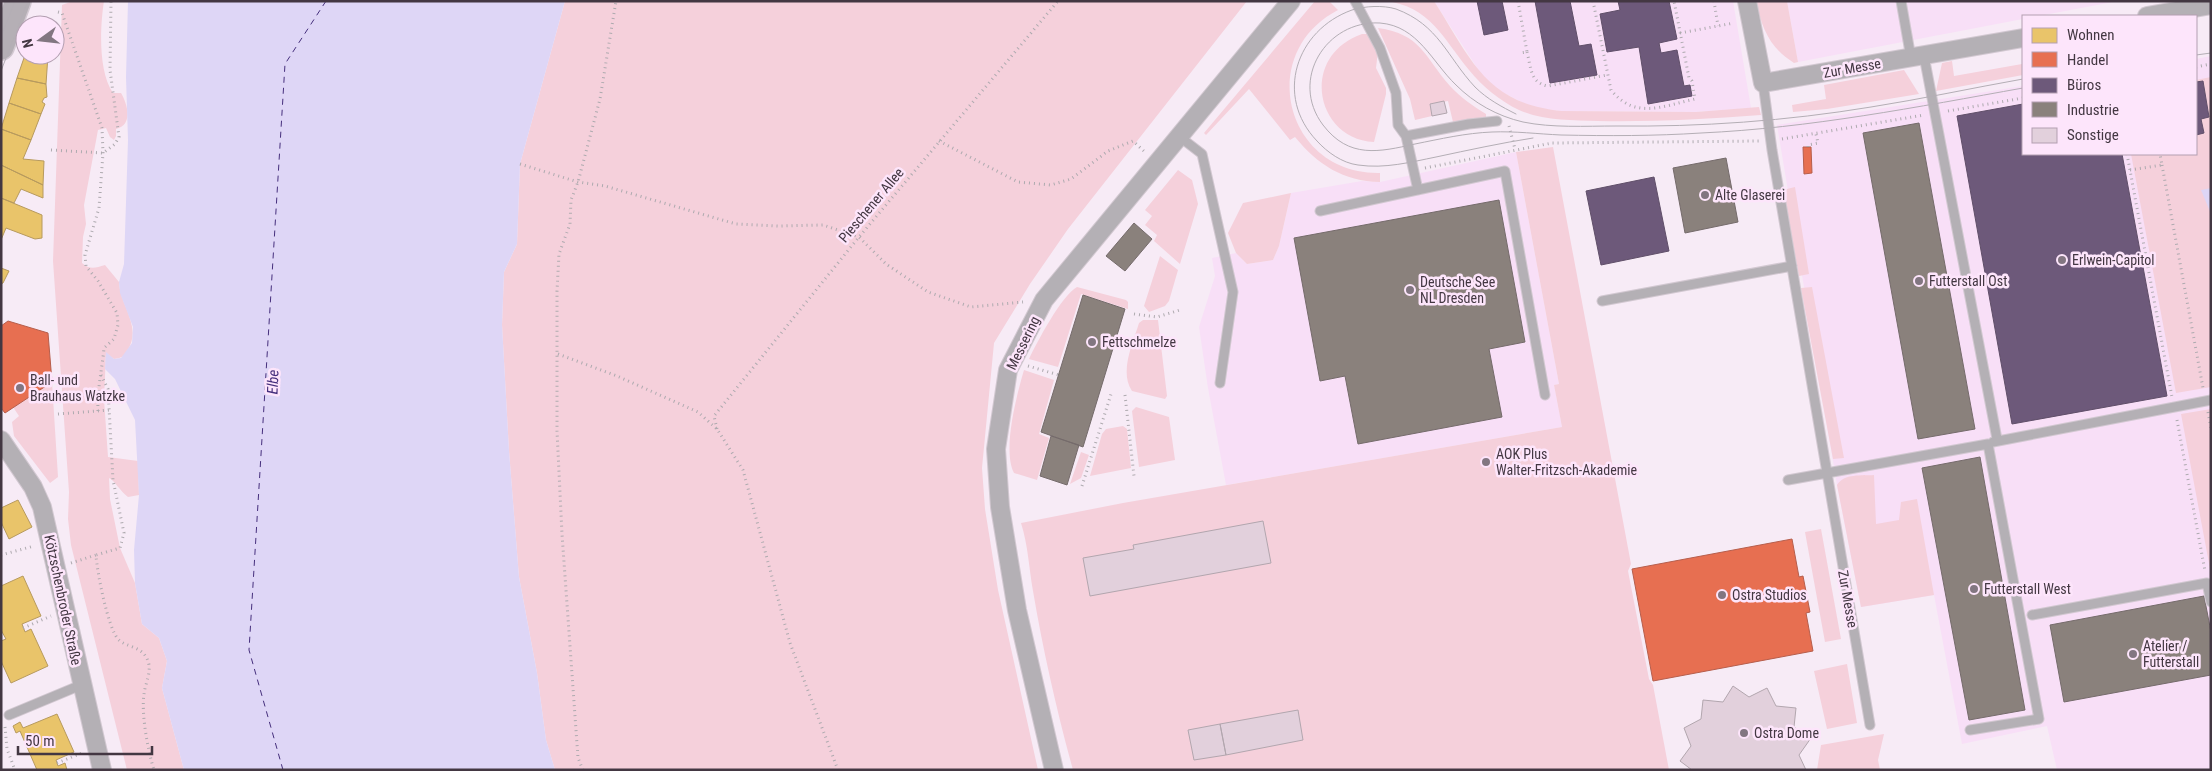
<svg xmlns="http://www.w3.org/2000/svg" width="2212" height="771" viewBox="0 0 2212 771" font-family="'Roboto Condensed',sans-serif">
<rect width="100%" height="100%" fill="#f7ebf6"/>
<path fill="#f8dff7" d="M1434 1H1733L1751 108 1696 112 1562 111 1541 109 1525 104 1498 90 1481 74Z
M1787 1H2118L2039 16H2023V19L1798 62Z
M2211 56V770H2057L2047 726 1962 744 1934 595 1861 607 1837 485 1777 125 2023 86V154H2196V59Z
M1516 152 1559 384 1554 385 1562 427 1226 485 1208 388 1199 327 1215 276 1212 258 1236 253 1247 264 1273 260 1279 246 1291 193 1362 181 1380 182Z"/>
<path fill="#f5d0db" d="M73 1H104C100 27 98 71 113 93H121C128 105 133 125 116 129V136L114 140 110 137 106 128 98 130 84 205 86 224 83 237 82 263C90 270 95 268 105 265L119 282C120 306 143 327 127 351 124 357 121 358 114 359L106 353 104 399 108 457 138 461 139 495 128 497C121 492 114 480 109 478L110 499 120 548 135 583 142 624 159 638 167 661 162 688 184 770H127L71 545 68 519 69 492 53 261 62 5Z
M565 1H1247L1068 229 1030 284 994 343 982 468 985 509 998 590 1038 770H555L546 740 537 673 519 577 509 451 502 325 504 272 517 244 520 164Z
M1315 1H1329L1338 10C1255 53 1285 175 1380 173V182C1343 181 1318 165 1295 137L1290 140 1249 89 1206 135 1204 133Z
M1384 1H1434C1471 59 1486 104 1562 111L1696 112 1759 107 1761 115C1706 119 1652 122 1598 121 1571 120 1544 121 1519 110 1500 101 1483 87 1469 70 1444 40 1430 5 1384 1Z
M1756 1H1787L1798 62 1794 63C1770 48 1762 29 1756 1Z
M1378 28C1421 34 1424 56 1450 86 1461 98 1473 106 1486 114V118L1453 122 1448 101 1430 104 1432 116 1415 120 1410 99Z
M1362 34H1369L1378 51 1376 68 1386 88V94L1374 142C1315 139 1299 56 1362 34Z
M1952 61 1954 76 2022 64 2023 75 1936 91 1942 63Z
M1904 70 1919 94 1827 109 1793 112 1792 105 1826 99 1824 85Z
M2211 77V387L2176 393 2131 154H2196V135L2204 133 2201 119 2209 117 2203 81 2196 82V80Z
M1553 147 1631 564 1628 571 1649 679 1653 685 1669 770H1073C1057 712 1043 650 1033 591 1029 568 1028 545 1021 523L1123 503 1562 427 1554 385 1559 384 1516 152Z
M1178 170 1192 180 1198 204 1180 264 1154 241 1157 235 1145 225 1152 216 1145 210Z
M1795 187 1809 274 1799 276 1783 190Z
M1291 193 1279 246 1273 260 1247 264 1236 253 1228 233 1243 203Z
M1160 256 1178 270 1169 301 1165 306 1149 312 1144 306Z
M1077 287 1126 300 1128 302V309L1081 294 1058 367 1029 359C1037 342 1062 295 1077 287Z
M1812 287 1844 458 1833 459 1801 288Z
M1143 320H1158L1167 396 1165 399 1132 391C1119 372 1133 343 1139 323Z
M1024 370 1054 380 1039 434 1049 438 1037 480 1014 473C1002 450 1017 394 1024 370Z
M52 382 58 477 50 483 14 436 12 422 19 416 13 407Z
M1136 407 1169 417 1175 460 1139 467 1132 411Z
M2211 409V574L2181 414Z
M1123 426 1127 429 1131 468 1090 476 1102 434 1106 429Z
M1081 452 1089 455 1081 478 1070 484Z
M1874 475 1876 524 1899 520 1901 502 1917 499 1934 595 1861 607 1837 485C1844 473 1862 476 1874 475Z
M1821 529 1841 639 1825 642 1805 532Z
M1847 664 1857 723 1827 729 1814 671Z
M1884 734 1878 760 1880 770H1817L1821 745Z"/>
<path fill="#ded6f6" d="M128 1H565L520 164 517 244 504 272 502 325 509 451 519 577 537 673 546 740 555 770H184L162 688 167 661 159 638 142 624 135 583 134 550 139 495 135 420 115 379 105 369 106 352 114 359 121 358 132 343 133 327 120 293 119 282 124 264 128 140 126 77Z
M2211 188V214L2201 190Z"/>
<path fill="#e9c46a" stroke="#b79a5e" d="M25 55H48L46 84 17 78Z
M17 78 46 84 47 97 44 98 42 102 45 104 41 114 9 103Z
M9 103 41 114 31 140 1 129Z
M1 129 31 140 23 159 44 161 43 185 1 165Z
M1 165 43 185V198L21 189 14 203 1 198Z
M1 198 42 215V238L35 239 6 228 1 240Z
M1 268 9 271 3 283 1 284Z
M18 500 32 527 9 539 1 522V508Z
M23 576 41 616 22 624 25 632 31 629 48 666 11 683 1 661V641L6 639 1 630V586Z
M57 714 74 752 56 760 58 766 65 763 67 770H37L20 731 16 733 13 726 20 722 23 728Z"/>
<path fill="#e76f51" stroke="#b65e4c" d="M1803 147H1811L1812 173 1804 174Z
M8 321 48 333 52 382 5 413 1 408V326Z
M1792 539 1799 577 1803 576 1810 612 1806 613 1813 651 1653 681 1632 569Z"/>
<path fill="#6d597a" stroke="#604f69" d="M1477 1H1502L1508 30 1484 35Z
M1535 1H1570L1579 46 1591 44 1597 75 1550 83Z
M1618 1H1669L1677 39 1659 43 1661 53 1677 50 1684 86 1690 85 1692 96 1648 104 1639 47 1607 52 1600 14 1620 10Z
M2203 81 2209 117 2201 119 2204 133 2196 135V82Z
M2023 104V154H2122L2167 396 2012 424 1957 116Z
M1654 177 1669 251 1601 265 1586 191Z"/>
<path fill="#8a817c" stroke="#756b6b" d="M1919 123 1975 429 1918 439 1863 133Z
M1726 158 1738 222 1685 233 1673 168Z
M1499 200 1525 342 1489 349 1502 417 1358 444 1345 376 1320 381 1294 238Z
M1134 223 1152 239 1125 271 1106 256Z
M1083 295 1125 309 1083 447 1041 432Z
M1051 436 1079 445 1067 485 1040 476Z
M1980 457 2025 710 1969 720 1922 468Z
M2204 596 2211 632V675L2064 702 2050 625Z"/>
<g fill="none" stroke-linecap="round" stroke-linejoin="round">
<path stroke="#452f7c" stroke-width="1" stroke-dasharray="6 5" stroke-linecap="butt" d="M283 770 249 650 285 64 326 1"/>
</g>
<path fill="#e2d0dc" stroke="#b2a6ae" d="M1444 101 1447 113 1432 116 1430 104Z
M1263 521 1271 563 1090 596 1083 558 1134 549 1133 545Z
M1733 686 1749 697 1767 688 1776 706 1796 708 1794 727 1811 738 1799 755 1806 770H1692L1680 761 1691 746 1684 728 1701 719 1703 700 1723 702Z
M1298 710 1303 740 1226 755 1220 724Z
M1220 724 1226 755 1194 760 1188 730Z"/>
<g fill="none" stroke-linecap="round" stroke-linejoin="round">
<g stroke="#d2c8d1" stroke-width="11">
<path id="lane" d="M1355 1 1380 48 1396 93 1398 125 1406 136 1418 190
M1901 1 1911 58
M1924 56 1997 439
M1763 83 1772 150 1870 725
M1406 136 1469 124 1497 121
M1180 137 1202 154 1233 292 1220 383
M1320 211 1505 171 1545 395
M1602 301 1792 266
M1993 442 2211 400
M1788 480 1988 444 2039 719 1970 730
M2032 615 2207 583 2211 602
M9 715 81 685"/>
</g>
<g stroke="#d2c8d1" stroke-width="20">
<path id="street" d="M1747 1 1763 83 2023 38
M2147 16 2211 5
M1 440 33 487 42 507 102 770
M1054 770 1017 610 1000 507 996 449 1008 370 1044 300 1291 1"/>
</g>
<g stroke="#d2c8d1" stroke-width="28">
<path id="secondary" d="M1 47 18 1"/>
</g>
<path stroke="#aeaaaf" stroke-width="3" stroke-dasharray="1 4" stroke-linecap="butt" d="M1518 1 1527 52 1519 53
M1593 1 1611 90C1635 120 1663 106 1695 99L1692 81 1689 78 1674 1
M1714 1 1718 26
M58 12 62 13 102 128 103 153 99 208 85 255 86 266 98 281 117 313 118 325 114 339 104 348C102 370 97 390 98 411
M1680 33 1734 23
M1527 52C1531 67 1530 83 1548 86L1607 75
M2196 67 2211 64
M1948 111 2023 98
M1509 126 1515 149
M1782 139 1924 115
M939 141 1018 182 1051 185 1071 179 1108 151 1133 141 1146 153
M1808 147V145L1818 143 1816 134
M51 150 103 153 115 144 119 137 110 70 111 1
M2127 154 2172 397
M520 164 578 182 605 186 736 224 778 226 823 225 859 237 886 264 928 292 971 307 1023 302
M2162 165 2203 388
M1425 168 1552 143 1759 141
M2130 170 2162 165 2160 154
M1134 314 1157 317 1180 310
M558 354 617 376 698 412 717 429 743 470 790 643 838 770
M1028 366 1059 375
M101 375 108 389 113 480 124 533 120 548 96 555C97 572 108 628 118 639 126 648 142 645 148 661 152 672 145 684 144 694 141 714 148 751 154 770
M1125 395 1134 476
M2208 412 2211 428
M58 414 110 410
M2177 420 2205 571
M717 429 714 416 859 237 1058 1
M1082 486 1112 391
M1 555 34 546
M71 563 96 555
M23 628 51 616
M5 727 7 749 15 770
M57 763 82 753
M583 770 578 758 562 534 557 431V291L559 254 570 224 571 200 578 182 600 99 616 1"/>
<use href="#lane" stroke="#b4b0b5" stroke-width="9"/>
<use href="#street" stroke="#b4b0b5" stroke-width="18"/>
<use href="#secondary" stroke="#b5afb5" stroke-width="25"/>
<path stroke="#b4aeb5" stroke-width="1" d="M1 37 15 1
M2196 55 2211 53
M1 71 28 1
M2023 79C1972 88 1922 99 1871 107 1786 121 1701 127 1616 126 1585 126 1552 128 1523 122 1497 116 1474 103 1456 85 1432 62 1418 26 1380 23 1326 20 1289 80 1323 125 1349 159 1379 152 1415 144 1440 139 1466 133 1492 132 1515 131 1538 134 1561 135 1608 136 1655 136 1701 133 1810 128 1917 107 2023 88
M1516 114C1502 107 1487 99 1475 87 1447 57 1439 25 1396 9 1383 5 1365 6 1352 10 1296 30 1274 96 1317 141 1327 152 1342 163 1358 165 1385 169 1411 162 1436 157 1469 150 1501 143 1533 138"/>
</g>
<g fill="#827681" stroke="#fde5fb" stroke-width="2">
<circle cx="1705" cy="195" r="5"/>
<circle cx="2062" cy="260" r="5"/>
<circle cx="1919" cy="281" r="5"/>
<circle cx="1410" cy="290" r="5"/>
<circle cx="1092" cy="342" r="5"/>
<circle cx="20" cy="388" r="5"/>
<circle cx="1486" cy="462" r="5"/>
<circle cx="1974" cy="589" r="5"/>
<circle cx="1722" cy="595" r="5"/>
<circle cx="2133" cy="654" r="5"/>
<circle cx="1744" cy="733" r="5"/>
</g>
<g text-anchor="middle" stroke-width="5" stroke-linejoin="round" paint-order="stroke">
<g font-size="14" fill="#433742" stroke="#fde5fb">
<text transform="translate(1852 68) rotate(-10)" y="5">Zur Messe</text>
<text transform="translate(871 205) rotate(-50)" y="5">Pieschener Allee</text>
<text transform="translate(1023 343) rotate(-64)" y="5">Messering</text>
<text transform="translate(1848 599) rotate(80)" y="5">Zur Messe</text>
<text transform="translate(63 600) rotate(78)" y="5">Kötzschenbroder Straße</text>
</g>
<g font-size="14" fill="#433742" stroke="#fde5fb" text-anchor="start">
<text x="1715" y="200">Alte Glaserei</text>
<text x="2072" y="265">Erlwein-Capitol</text>
<text x="1929" y="286">Futterstall Ost</text>
<text x="1420" y="287">Deutsche See<tspan x="1420" dy="16">NL Dresden</tspan></text>
<text x="1102" y="347">Fettschmelze</text>
<text x="30" y="385">Ball- und<tspan x="30" dy="16">Brauhaus Watzke</tspan></text>
<text x="1496" y="459">AOK Plus<tspan x="1496" dy="16">Walter-Fritzsch-Akademie</tspan></text>
<text x="1984" y="594">Futterstall West</text>
<text x="1732" y="600">Ostra Studios</text>
<text x="2143" y="651">Atelier /<tspan x="2143" dy="16">Futterstall</tspan></text>
<text x="1754" y="738">Ostra Dome</text>
</g>
<g font-size="15" font-style="italic" fill="#452f7c" stroke="#fde5fb">
<text transform="translate(273 382) rotate(-88)" y="5">Elbe</text>
</g>
</g>
<rect width="2212" height="771" fill="none" stroke="#433742" stroke-width="5"/>
<rect x="2022" y="15" width="175" height="140" fill="#fde5fb" stroke="#b39fb1"/>
<rect x="2032" y="28" width="25" height="15" fill="#e9c46a" stroke="#b39fb1"/>
<text x="2067" y="40" font-size="15" fill="#433742">Wohnen</text>
<rect x="2032" y="52" width="25" height="15" fill="#e76f51" stroke="#b39fb1"/>
<text x="2067" y="65" font-size="15" fill="#433742">Handel</text>
<rect x="2032" y="78" width="25" height="15" fill="#6d597a" stroke="#b39fb1"/>
<text x="2067" y="90" font-size="15" fill="#433742">Büros</text>
<rect x="2032" y="102" width="25" height="15" fill="#8a817c" stroke="#b39fb1"/>
<text x="2067" y="115" font-size="15" fill="#433742">Industrie</text>
<rect x="2032" y="128" width="25" height="15" fill="#e2d0dc" stroke="#b39fb1"/>
<text x="2067" y="140" font-size="15" fill="#433742">Sonstige</text>
<g transform="translate(40 40) rotate(255)"><circle r="24" fill="#fde5fb" stroke="#b39fb1"/>
<path d="M0-4L9 19L0 12L-9 19Z" fill="#827681"/>
<text y="-8" font-size="14" font-weight="bold" text-anchor="middle" fill="#433742">N</text>
</g>
<path d="M18 746v8h134v-8" fill="none" stroke="#433742" stroke-width="2.5"/>
<text x="25" y="746" font-size="15" fill="#433742" stroke="#fde5fb" stroke-width="4" paint-order="stroke">50 m</text>
</svg>
